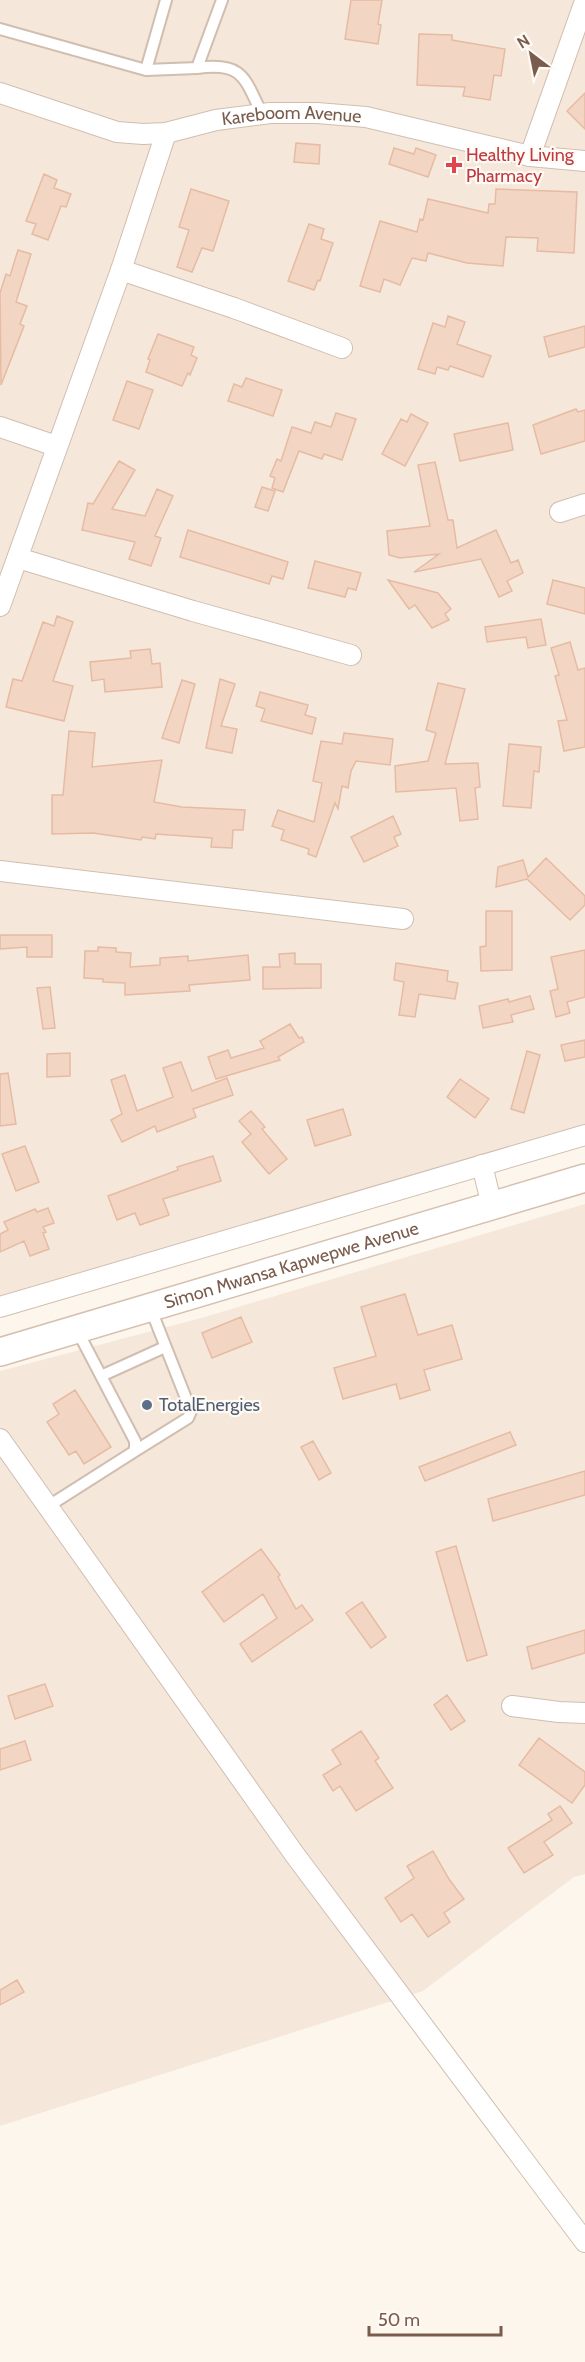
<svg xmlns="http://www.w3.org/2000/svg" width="585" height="2362" viewBox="0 0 585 2362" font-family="Cabin,sans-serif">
<rect width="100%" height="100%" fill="#fdf6ec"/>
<path fill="#f5e8da" d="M0 0H585V1130L0 1304Z
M585 1204V1874L574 1877 423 1991 0 2126V1371L201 1318Z"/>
<path fill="#f3d5c3" stroke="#e6bba3" stroke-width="1.5" d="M351 0H382L378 24 381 25 378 44 345 39Z
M419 34 452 35V40L505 49 501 76 494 75 490 100 463 96 465 87 417 85Z
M585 93V129L567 111Z
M296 143 320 145 319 164 294 162Z
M394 148 414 154 416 148 436 155 428 177 389 164Z
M44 174 57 180 54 188 71 194 66 207 61 206 48 240 32 234 36 224 26 221Z
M191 189 229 201 213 251 202 248 192 272 177 267 189 230 179 227Z
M496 189 577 192 574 253 537 251 538 238 506 237 503 266 467 263 428 253 426 261 412 258 400 285 384 279 380 292 360 286 380 221 417 232 420 219 423 220 428 199 488 213 489 204H495Z
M309 224 324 229 321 239 333 243 320 281 318 280 314 290 288 281Z
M18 250 31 254 16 302 27 306 20 324 24 326 1 385 0 293 6 274 10 276Z
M448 316 465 322 457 344 491 356 483 377 450 366 448 370 437 367 435 374 418 369 433 323 445 327Z
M585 326V347L549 357 544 337Z
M158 334 194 347 191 355 197 358 190 375 188 373 182 386 146 372 150 360 148 359Z
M246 378 282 390 273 416 228 401 234 384 242 387Z
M127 381 153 390 139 429 113 420Z
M576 409 578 412 585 410V441L541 454 533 425Z
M336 413 356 419 342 460 324 454 322 459 299 451 283 492 272 488 275 478 270 476 277 459 281 461 292 427 311 433 315 422 331 427Z
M411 414 428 423 405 466 382 454 401 419 407 422Z
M508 423 513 450 460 461 454 434Z
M119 461 135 470 112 509 145 516 157 489 173 496 155 536 161 538 151 566 129 559 135 542 82 530 88 503 93 504Z
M435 462 448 520H453L457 548 496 530 511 563 518 560 523 573 507 581 512 591 499 597 481 559 414 572 439 554 400 558 389 555 387 531 430 526 418 465Z
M262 487 275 491 268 511 255 507Z
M188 530 288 562 283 579 272 576 269 584 180 557Z
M315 561 361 573 356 590 348 588 345 597 308 588Z
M388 580 438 593 451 609 445 614 449 620 432 628 415 605 409 609Z
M553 580 585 588V614L547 604Z
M57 616 73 622 53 681 73 686 64 721 6 707 13 679 22 681 43 622 54 626Z
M541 619 546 645 528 648 526 637 487 642 485 627Z
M570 642 578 670 585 668V747L564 751 558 721 567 720 555 676 559 675 551 648Z
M150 649 152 664 160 663 162 687 105 692 104 679 92 681 90 662 131 658 130 651Z
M220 679 235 684 221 726 237 729 232 753 206 748Z
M182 680 195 684 179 743 162 738Z
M438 683 465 689 445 764 478 763 480 787 475 788 478 819 460 821 456 788 396 792 395 766 428 761 436 733 426 730Z
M260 692 308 705 305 715 316 718 312 734 261 721 265 709 256 706Z
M69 731 95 733 92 767 162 760 154 802 182 807 245 810 243 830H233L232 848 211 847 212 838 156 834 155 839 142 837 141 840 93 833 52 834V795H63Z
M344 733 393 739 390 765 356 761 351 771 348 788 342 786 338 809 335 803 316 857 308 854 309 849 281 840 284 830 272 826 278 810 314 822 322 783 313 781 321 741 342 744Z
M509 744 541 747 539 772 534 771 531 808 503 806Z
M393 816 401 834 394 837 398 846 364 862 351 837Z
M546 858 585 896V905L570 920 527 879 496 887 498 867 523 860 528 877Z
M486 911H512V970L481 971 480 947 486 946Z
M0 935H52V957H27V947L0 949Z
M98 947 116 948V952L131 953 130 967 160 965V958L188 956V961L248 955 250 980 189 985 190 991 125 995V983L103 982V979L84 978 85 951H98Z
M585 950V997L567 1002 570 1013 556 1017 550 991 558 989 551 957Z
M295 953V964H321V988L263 989V967H280L279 954Z
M396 963 448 971 447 981 458 983 455 999 419 994 415 1017 399 1015 404 982 394 980Z
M50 987 55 1028 43 1029 37 988Z
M530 996 534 1009 511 1015 513 1022 483 1028 479 1006 508 999 509 1002Z
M290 1024 299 1038 302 1037 304 1042 278 1057 280 1060 216 1079 208 1057 228 1050 231 1058 264 1048 260 1041Z
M585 1040V1057L565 1061 561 1045Z
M527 1051 540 1055 524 1113 511 1109Z
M70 1053V1076L47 1077V1054Z
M181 1062 192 1091 227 1078 233 1095 193 1109 196 1117 157 1132 155 1126 122 1142 111 1120 122 1114 111 1080 125 1075 137 1111 173 1097 163 1068Z
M8 1073 16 1124 0 1126V1074Z
M460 1079 489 1099 475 1118 447 1097Z
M343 1109 351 1135 315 1146 307 1120Z
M251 1111 265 1127 262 1129 287 1159 269 1174 242 1142 251 1134 239 1121Z
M25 1146 39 1182 16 1191 2 1154Z
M213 1156 221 1181 163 1199 169 1215 140 1225 135 1213 117 1220 108 1196 178 1170 177 1167Z
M48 1208 54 1223 43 1227 46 1232 43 1233 49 1249 30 1256 24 1241 0 1252V1234L8 1230 4 1222 35 1209 37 1212Z
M405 1294 418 1335 452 1325 462 1359 424 1370 430 1390 400 1399 396 1384 343 1399 334 1368 376 1356 361 1307Z
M241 1317 252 1342 212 1358 202 1333Z
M75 1390 111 1447 84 1464 76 1451 69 1455 47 1422 59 1414 53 1404Z
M510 1432 516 1445 425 1481 419 1467Z
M313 1441 331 1473 319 1480 301 1447Z
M585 1471V1495L493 1521 488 1499Z
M456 1546 487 1655 467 1661 436 1552Z
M261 1549 280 1575 278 1577 296 1609 302 1605 313 1620 252 1662 240 1644 277 1618 263 1594 224 1622 202 1592Z
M362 1602 386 1637 371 1648 346 1613Z
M585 1630V1653L532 1669 527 1647Z
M45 1684 53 1706 15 1719 8 1696Z
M447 1695 465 1721 451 1730 434 1705Z
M361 1731 379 1758 375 1761 393 1788 356 1811 340 1786 333 1791 323 1775 341 1764 332 1750Z
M539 1738 585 1772V1785L572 1803 519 1765Z
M25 1741 31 1760 0 1770V1749Z
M560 1806 572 1823 544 1842 553 1855 524 1873 508 1848 552 1820 548 1814Z
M433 1851 449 1879 464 1899 444 1913 450 1922 428 1937 412 1914 401 1922 385 1898 414 1878 407 1866Z
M17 1980 24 1992 0 2005V1990Z"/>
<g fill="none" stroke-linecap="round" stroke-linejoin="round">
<g stroke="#d1beb0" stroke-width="14">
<path id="service" d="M222 0 197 68C243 62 244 77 262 114
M0 29 146 70 197 68
M146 70 166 0
M101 1376 165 1347
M135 1451 188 1418 191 1411 150 1307
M47 1507 135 1451V1441L77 1330"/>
</g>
<g stroke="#d1beb0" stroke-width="22">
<g id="minor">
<path id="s1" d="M0 93 117 132 143 134 166 133 216 120 270 113H317L366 117 530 156 585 161"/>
<path d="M530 156 585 1"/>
<path d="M121 270 234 308 342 348"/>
<path d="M0 427 56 446"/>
<path d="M560 512 585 504"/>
<path d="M18 558 193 611 351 655"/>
<path d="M0 606 121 270 166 133"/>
<path d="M0 871 403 919"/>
<path d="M482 1165 492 1206"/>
<path d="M0 1307 585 1135"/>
<path d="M0 1439 295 1855 585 2242"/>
<path d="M512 1706 559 1712 585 1713"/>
</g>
</g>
<g stroke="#d6c0b0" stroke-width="30">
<g id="secondary">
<path id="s2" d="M0 1352 585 1178"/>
</g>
</g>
<use href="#service" stroke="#fff" stroke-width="10"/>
<use href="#minor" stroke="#fff" stroke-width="20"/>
<use href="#secondary" stroke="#fff" stroke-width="27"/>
</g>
<path fill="#e0444e" stroke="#fffaf3" stroke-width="2" d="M451 156h6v6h6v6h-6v6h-6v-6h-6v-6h6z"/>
<circle fill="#5c6f8a" stroke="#fffaf3" stroke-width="2" cx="147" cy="1405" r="6"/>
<g text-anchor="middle" stroke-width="4.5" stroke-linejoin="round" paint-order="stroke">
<g font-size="18" fill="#7a5c4d" stroke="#fffaf3">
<text dy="6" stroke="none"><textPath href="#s1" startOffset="300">Kareboom Avenue</textPath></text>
<text dy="6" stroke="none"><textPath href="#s2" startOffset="304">Simon Mwansa Kapwepwe Avenue</textPath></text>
</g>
<g font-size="18" fill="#be3a42" stroke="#fffaf3" text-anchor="start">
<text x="466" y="161">Healthy Living<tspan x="466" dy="21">Pharmacy</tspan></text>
</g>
<g font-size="18" fill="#4e5e75" stroke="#fffaf3" text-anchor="start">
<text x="159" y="1411">TotalEnergies</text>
</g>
</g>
<g transform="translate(531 54) rotate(328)" stroke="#fffaf3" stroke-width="4.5" paint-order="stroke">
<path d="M0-4.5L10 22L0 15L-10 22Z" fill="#7a5c4d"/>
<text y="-9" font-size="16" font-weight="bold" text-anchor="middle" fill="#7a5c4d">N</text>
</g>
<path d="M369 2326v9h132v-9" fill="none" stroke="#7a5c4d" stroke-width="3"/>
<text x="378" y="2326" font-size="18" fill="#7a5c4d" stroke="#fffaf3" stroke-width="4.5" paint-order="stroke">50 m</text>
</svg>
